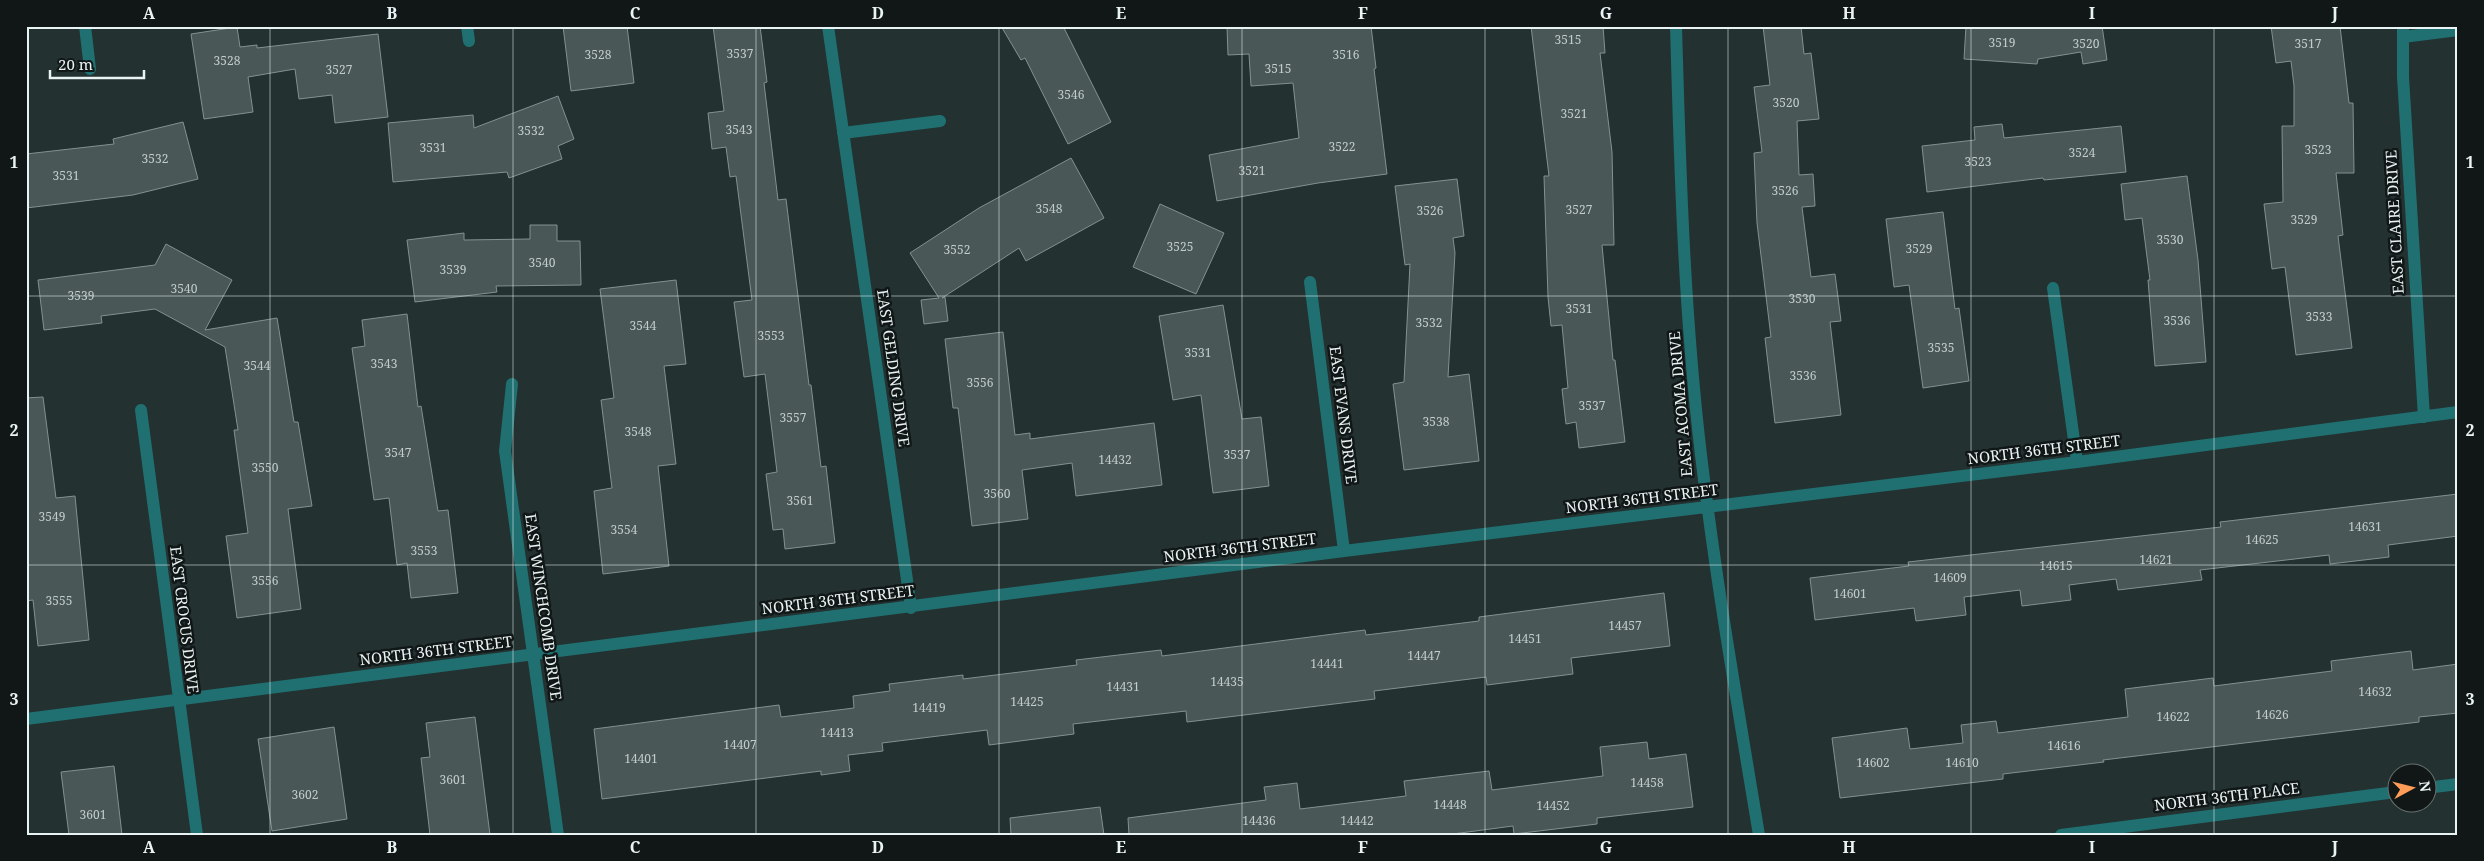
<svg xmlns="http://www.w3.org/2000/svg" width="2484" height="861" viewBox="0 0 2484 861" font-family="'Noto Serif',serif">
<rect width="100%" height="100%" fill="#233131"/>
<path fill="#495757" stroke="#829191" d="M563 26H627L634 83 571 91Z
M713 26H760L767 82 764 83 778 200 786 199 809 385H811L821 467 826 466 835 543 785 549 783 529 773 530 766 474 777 472 765 374 744 377 734 302 752 300 736 176 730 177 726 147 712 149 708 113 724 111Z
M1001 26H1063L1111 122 1068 144 1025 58 1021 60Z
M1227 26H1371L1376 68 1374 69 1387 174 1318 183 1217 201 1209 155 1299 138 1293 83 1251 86 1249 54 1228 55Z
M1531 26H1603L1605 53H1600L1612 152 1614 245H1602L1613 360H1615L1625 442 1579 448 1576 422 1566 424 1562 389 1568 388 1562 325 1551 326 1548 297 1544 176H1549Z
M1763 26H1801L1804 54 1811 53 1819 119 1797 121 1799 175 1813 174 1815 206 1802 207 1811 277 1835 274 1841 321 1830 322 1841 415 1775 423 1765 338 1771 337 1757 223 1754 153 1762 152 1754 87 1770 85Z
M1966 26H2102L2107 60 2083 64 2081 52 2038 59 2037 64 1964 59Z
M2271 26H2340L2349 103H2353L2354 173H2336L2343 235 2338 236 2352 348 2296 355 2285 267 2272 269 2264 204 2283 202 2282 126H2294V86L2291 61 2276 63Z
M237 27 240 47 257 45V48L378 34 388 117 335 123 332 95 299 99 295 69 248 77 253 112 204 119 191 34Z
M558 96 574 139 558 146 562 159 509 178 507 172 393 182 388 123 473 115 474 128Z
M183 122 198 179 133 195 26 208V154L114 144 113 139Z
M2002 124 2004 138 2121 126 2126 172 2044 180 2043 178 1927 192 1922 146 1975 140 1974 127Z
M1071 158 1104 218 1026 261 1019 248 942 298 945 297 948 321 924 324 921 300 939 298 910 253 979 208Z
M2187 176 2198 260 2206 362 2155 366 2148 280H2150L2142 218 2125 220 2121 184Z
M1457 179 1464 236 1453 238 1455 253 1448 377 1469 374 1479 461 1404 470 1393 384 1404 382 1410 264 1405 265 1395 186Z
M1160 204 1224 233 1196 294 1133 267Z
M1943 212 1955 309 1959 308 1969 381 1923 388 1909 285 1894 287 1886 219Z
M530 225H557V241H580L581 285 496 286 497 292 415 302 407 240 464 233V240L530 239Z
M166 244 232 280 205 330 277 318 294 422H298L312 506 288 509 301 609 237 618 226 536 248 533 234 430H238L225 347 155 309 101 316 102 323 44 330 38 280 155 265Z
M676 280 686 364 664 366 676 464 658 466 669 566 603 574 594 491 612 488 601 400 614 398 600 289Z
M1223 305 1242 419 1261 417 1269 486 1213 493 1201 395 1173 400 1159 316Z
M407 314 418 407 421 406 438 511 448 510 458 593 411 598 407 563 397 565 389 498 374 500 352 348 365 346 362 320Z
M1003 332 1015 435 1030 433V439L1154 423 1162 485 1076 496 1072 463 1022 470 1028 519 972 526 958 408H953L945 339Z
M43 397 56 498 75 496 89 640 38 646 33 600 26 601V398Z
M2458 494V536L2388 545 2389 557 2330 564 2329 555 2200 570 2202 580 2118 590 2116 579 2069 585 2071 600 2022 606 2020 590 1964 597 1966 615 1916 621 1914 608 1815 620 1810 578 1909 566 1908 562 2221 527 2220 522Z
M1664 593 1670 646 1571 658 1573 674 1487 685 1486 677 1374 691 1375 699 1187 722 1186 711 1073 724 1074 734 989 745 987 730 882 743 883 751 848 755 850 771 821 775V771L602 799 594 729 779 705 781 717 854 708 853 696 890 691 889 684 963 675V679L1077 665 1076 660 1161 650 1162 656 1365 630 1366 635 1479 621V617Z
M2411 651 2413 670 2458 664V713L2419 717V722L2103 760 2104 762 2003 774V779L1840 798 1832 738 1907 728 1910 749 1963 743 1961 725 1996 721 1998 733 2128 717 2125 689 2213 678 2214 686 2332 671 2331 661Z
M475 717 490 835H430L421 758 430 757 426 723Z
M334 727 347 819 272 831 258 739Z
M1647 742 1649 759 1686 754 1693 807 1597 818V824L1514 834 1513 826 1445 835H1129L1128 818 1266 800 1264 787 1297 783 1300 809 1406 796 1404 781 1489 771 1492 790 1603 776 1600 747Z
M114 766 122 835H69L61 772Z
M1100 807 1104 835H1011L1010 818Z"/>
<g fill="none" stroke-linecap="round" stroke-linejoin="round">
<path stroke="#207071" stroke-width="12" d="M85 26 90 69
M467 26 469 41
M828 26 911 608
M1676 26C1680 169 1684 312 1701 455 1716 582 1738 708 1759 835
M2403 26V77L2424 417
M2403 37 2458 30
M843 133 940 121
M1310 282 1344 551
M2053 288 2077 462
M512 384 505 451 558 835
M141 410 197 835
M26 719 1344 551 2077 462 2458 412
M2426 788 2458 784
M2061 835 2396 792"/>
</g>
<path fill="none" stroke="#eaf3f3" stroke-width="1" stroke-opacity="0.55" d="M270 26V835M513 26V835M756 26V835M999 26V835M1242 26V835M1485 26V835M1728 26V835M1971 26V835M2214 26V835M26 296H2458M26 565H2458"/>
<g text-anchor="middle" stroke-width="5" stroke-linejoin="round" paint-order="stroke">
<g font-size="12" fill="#c2cccc">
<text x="1568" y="44">3515</text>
<text x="2002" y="47">3519</text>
<text x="2086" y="48">3520</text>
<text x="2308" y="48">3517</text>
<text x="740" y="58">3537</text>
<text x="598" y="59">3528</text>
<text x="1346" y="59">3516</text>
<text x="227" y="65">3528</text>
<text x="1278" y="73">3515</text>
<text x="339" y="74">3527</text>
<text x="1071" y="99">3546</text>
<text x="1786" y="107">3520</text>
<text x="1574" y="118">3521</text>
<text x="739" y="134">3543</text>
<text x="531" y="135">3532</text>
<text x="1342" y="151">3522</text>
<text x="433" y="152">3531</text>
<text x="2318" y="154">3523</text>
<text x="2082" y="157">3524</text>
<text x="155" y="163">3532</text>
<text x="1978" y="166">3523</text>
<text x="1252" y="175">3521</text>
<text x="66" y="180">3531</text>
<text x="1785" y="195">3526</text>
<text x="1049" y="213">3548</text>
<text x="1579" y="214">3527</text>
<text x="1430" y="215">3526</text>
<text x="2304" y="224">3529</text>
<text x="2170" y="244">3530</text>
<text x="1180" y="251">3525</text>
<text x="1919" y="253">3529</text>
<text x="957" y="254">3552</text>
<text x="542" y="267">3540</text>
<text x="453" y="274">3539</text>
<text x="184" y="293">3540</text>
<text x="81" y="300">3539</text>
<text x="1802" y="303">3530</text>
<text x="1579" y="313">3531</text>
<text x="2319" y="321">3533</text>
<text x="2177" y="325">3536</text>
<text x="1429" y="327">3532</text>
<text x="643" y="330">3544</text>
<text x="771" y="340">3553</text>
<text x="1941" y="352">3535</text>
<text x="1198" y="357">3531</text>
<text x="384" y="368">3543</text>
<text x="257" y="370">3544</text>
<text x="1803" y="380">3536</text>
<text x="980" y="387">3556</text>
<text x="1592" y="410">3537</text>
<text x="793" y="422">3557</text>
<text x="1436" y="426">3538</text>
<text x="638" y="436">3548</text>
<text x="398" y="457">3547</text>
<text x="1237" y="459">3537</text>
<text x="1115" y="464">14432</text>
<text x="265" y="472">3550</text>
<text x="997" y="498">3560</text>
<text x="800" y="505">3561</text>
<text x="52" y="521">3549</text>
<text x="2365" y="531">14631</text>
<text x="624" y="534">3554</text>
<text x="2262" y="544">14625</text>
<text x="424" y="555">3553</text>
<text x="2156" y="564">14621</text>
<text x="2056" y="570">14615</text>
<text x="1950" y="582">14609</text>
<text x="265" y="585">3556</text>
<text x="1850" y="598">14601</text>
<text x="59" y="605">3555</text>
<text x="1625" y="630">14457</text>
<text x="1525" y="643">14451</text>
<text x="1424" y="660">14447</text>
<text x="1327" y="668">14441</text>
<text x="1227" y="686">14435</text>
<text x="1123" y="691">14431</text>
<text x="2375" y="696">14632</text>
<text x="1027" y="706">14425</text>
<text x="929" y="712">14419</text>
<text x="2272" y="719">14626</text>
<text x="2173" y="721">14622</text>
<text x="837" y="737">14413</text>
<text x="740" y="749">14407</text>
<text x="2064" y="750">14616</text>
<text x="641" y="763">14401</text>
<text x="1873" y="767">14602</text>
<text x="1962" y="767">14610</text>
<text x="453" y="784">3601</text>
<text x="1647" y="787">14458</text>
<text x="305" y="799">3602</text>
<text x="1450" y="809">14448</text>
<text x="1553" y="810">14452</text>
<text x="93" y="819">3601</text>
<text x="1259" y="825">14436</text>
<text x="1357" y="825">14442</text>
</g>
<g font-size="15" fill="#eaf3f3" stroke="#111717">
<text transform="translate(2395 222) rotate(-93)" y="5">EAST CLAIRE DRIVE</text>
<text transform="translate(893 368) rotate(82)" y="5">EAST GELDING DRIVE</text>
<text transform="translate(1681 404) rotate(-95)" y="5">EAST ACOMA DRIVE</text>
<text transform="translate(1343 415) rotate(83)" y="5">EAST EVANS DRIVE</text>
<text transform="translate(2044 450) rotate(-7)" y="5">NORTH 36TH STREET</text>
<text transform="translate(1642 499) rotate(-7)" y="5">NORTH 36TH STREET</text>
<text transform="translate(1240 548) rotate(-7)" y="5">NORTH 36TH STREET</text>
<text transform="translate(838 600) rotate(-7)" y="5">NORTH 36TH STREET</text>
<text transform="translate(543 607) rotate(82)" y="5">EAST WINCHCOMB DRIVE</text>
<text transform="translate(184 620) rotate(83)" y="5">EAST CROCUS DRIVE</text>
<text transform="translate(436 651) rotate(-7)" y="5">NORTH 36TH STREET</text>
<text transform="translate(2227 797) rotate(-7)" y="5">NORTH 36TH PLACE</text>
</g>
</g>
<rect width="2484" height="861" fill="none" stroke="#111717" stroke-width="55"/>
<g transform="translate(2412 788) rotate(83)"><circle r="24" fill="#111717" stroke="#686f6f"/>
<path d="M0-4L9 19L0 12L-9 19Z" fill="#fe9c58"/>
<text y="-8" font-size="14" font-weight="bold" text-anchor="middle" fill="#eaf3f3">N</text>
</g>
<path d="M50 70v8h94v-8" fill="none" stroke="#eaf3f3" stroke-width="2.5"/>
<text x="58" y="70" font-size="15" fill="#eaf3f3" stroke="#111717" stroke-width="4" paint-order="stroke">20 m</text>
<rect x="28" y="28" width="2428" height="806" fill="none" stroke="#eaf3f3" stroke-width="2"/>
<g font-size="16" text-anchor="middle" font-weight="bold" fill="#eaf3f3">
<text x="149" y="19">A</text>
<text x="392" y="19">B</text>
<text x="635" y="19">C</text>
<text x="878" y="19">D</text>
<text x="1121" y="19">E</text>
<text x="1363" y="19">F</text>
<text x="1606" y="19">G</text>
<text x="1849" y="19">H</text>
<text x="2092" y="19">I</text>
<text x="2335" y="19">J</text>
<text x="14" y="168">1</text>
<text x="2470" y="168">1</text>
<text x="14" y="436">2</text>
<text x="2470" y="436">2</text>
<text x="14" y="705">3</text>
<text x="2470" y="705">3</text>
<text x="149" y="853">A</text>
<text x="392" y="853">B</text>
<text x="635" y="853">C</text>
<text x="878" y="853">D</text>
<text x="1121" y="853">E</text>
<text x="1363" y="853">F</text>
<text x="1606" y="853">G</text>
<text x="1849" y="853">H</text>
<text x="2092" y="853">I</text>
<text x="2335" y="853">J</text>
</g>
</svg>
